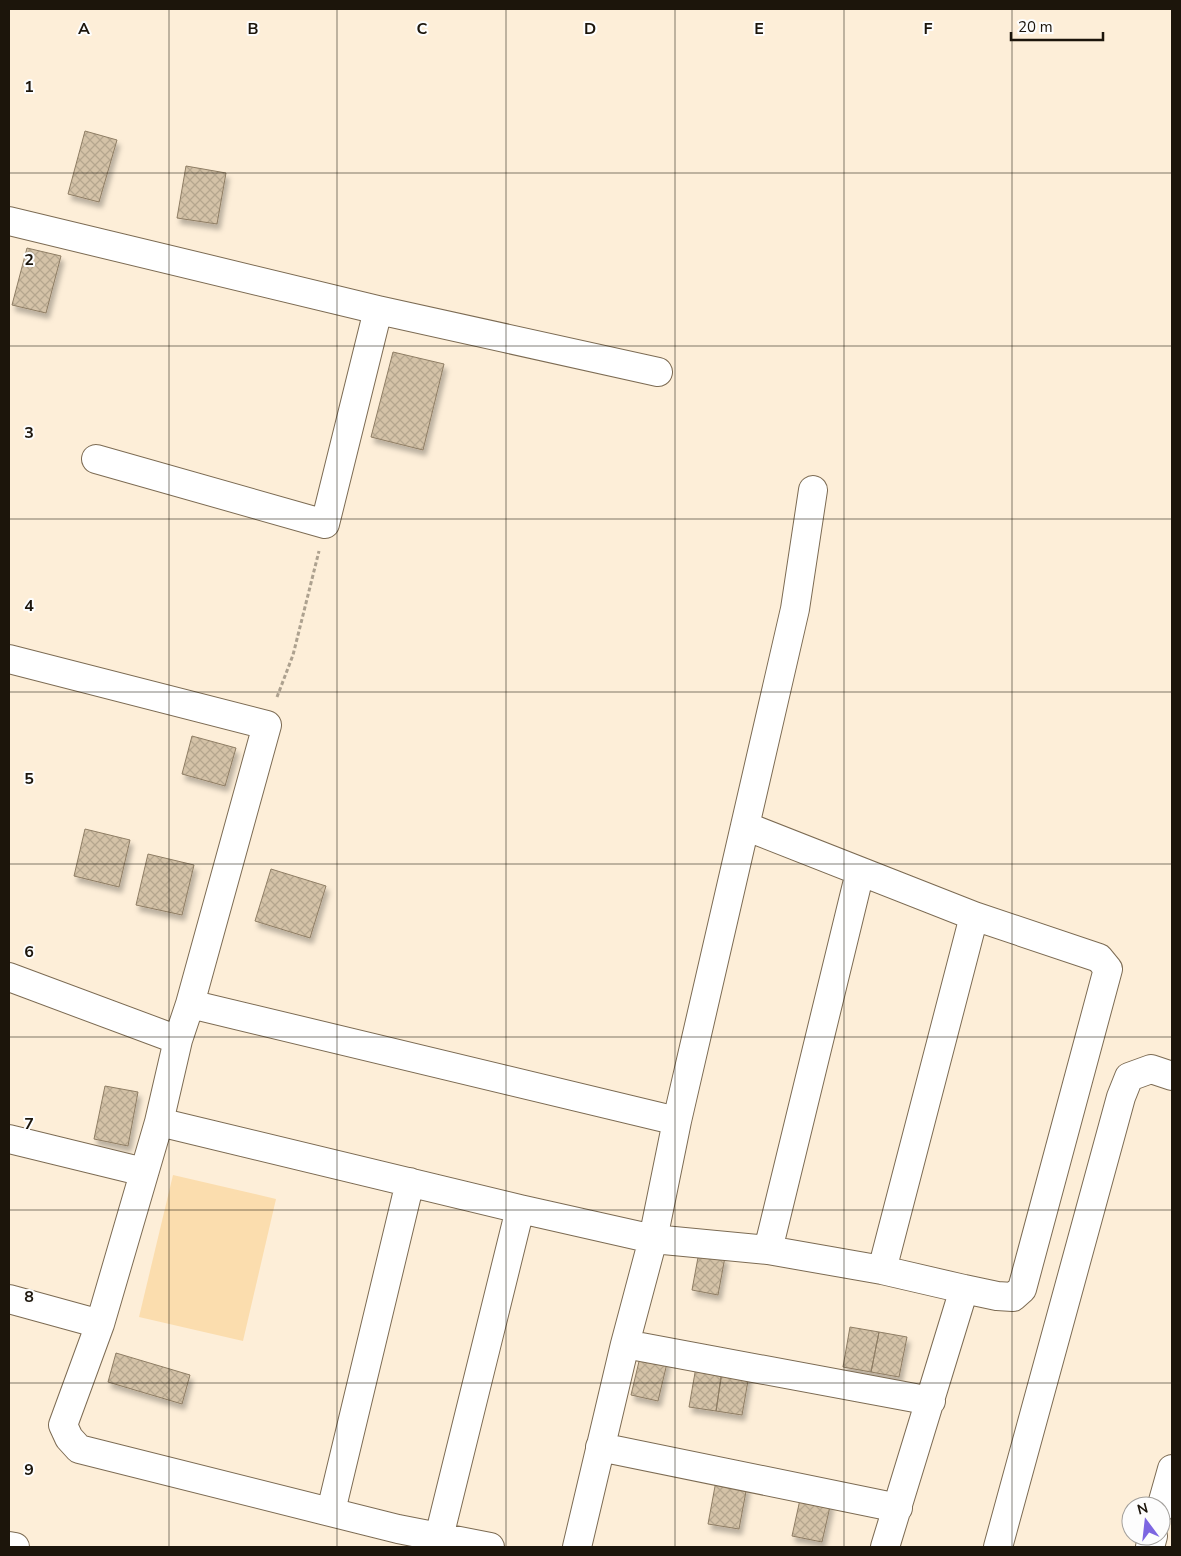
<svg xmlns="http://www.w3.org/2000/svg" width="1181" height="1556" viewBox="0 0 1181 1556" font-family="'Nunito Sans',sans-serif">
<defs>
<pattern id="building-cross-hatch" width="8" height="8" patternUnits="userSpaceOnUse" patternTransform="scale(1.25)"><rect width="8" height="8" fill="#d4c2a7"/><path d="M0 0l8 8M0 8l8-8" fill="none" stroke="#b5a68e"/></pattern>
<filter id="shadow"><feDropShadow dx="3" dy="5.5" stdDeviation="2.5" flood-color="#0004"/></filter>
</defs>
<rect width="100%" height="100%" fill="#fdeed8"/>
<path fill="#fbddae" d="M173 1175 276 1199 243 1341 139 1317Z"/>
<path fill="url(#building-cross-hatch)" stroke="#8e7d64" filter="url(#shadow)" d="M85 131 117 140 99 202 68 194Z
M186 166 226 173 217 224 177 218Z
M27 248 61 256 46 313 12 305Z
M393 352 444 364 423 450 371 437Z
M192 736 236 748 225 786 182 774Z
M85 829 130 840 119 887 74 876Z
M148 854 194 865 182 915 136 905Z
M271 869 326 886 310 938 255 921Z
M105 1086 138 1092 128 1146 94 1139Z
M699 1252 725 1257 718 1295 692 1290Z
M850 1327 879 1332 871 1372 843 1367Z
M879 1332 907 1337 899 1377 871 1372Z
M116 1353 190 1375 182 1404 108 1382Z
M641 1353 668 1359 658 1401 631 1395Z
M696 1367 722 1371 716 1411 689 1407Z
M722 1371 749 1375 742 1415 716 1411Z
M716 1481 747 1486 739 1529 708 1524Z
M801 1495 831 1502 822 1542 792 1536Z"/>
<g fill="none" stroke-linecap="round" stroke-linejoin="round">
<g stroke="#7c6b53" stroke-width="30">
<path id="minor" d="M9 221 378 310 658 372
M96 459 325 524 378 310
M9 659 267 725 190 1004 178 1040 159 1122 100 1324 63 1425 69 1438 79 1449 398 1529 490 1547
M745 826 974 916 1099 958 1108 969 1022 1289 1013 1297 997 1296 964 1289
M9 977 178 1040
M190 1004 677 1121
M159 1122 520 1209 653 1239 768 1250 882 1270 964 1289 885 1547
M9 1139 144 1172
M768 1250 860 872
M882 1270 974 916
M9 1299 100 1324
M625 1344 931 1401
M600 1447 898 1508
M1161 1508 1172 1469
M331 1511 410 1182
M439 1537 520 1209
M9 1546 15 1547
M577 1547 625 1344 653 1239 677 1121 795 609 813 490
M998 1547 1121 1097 1129 1077 1151 1069 1172 1076
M1150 1547 1153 1536"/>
</g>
<path stroke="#ada18f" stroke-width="3" stroke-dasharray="4 2.5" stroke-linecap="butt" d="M277 697 293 655 319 551"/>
<use href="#minor" stroke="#fff" stroke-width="28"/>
</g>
<path fill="none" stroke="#1c150b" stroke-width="1" stroke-opacity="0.55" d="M169 9V1547M337 9V1547M506 9V1547M675 9V1547M844 9V1547M1012 9V1547M9 173H1172M9 346H1172M9 519H1172M9 692H1172M9 864H1172M9 1037H1172M9 1210H1172M9 1383H1172"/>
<g font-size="16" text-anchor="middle" font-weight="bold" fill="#1c150b" stroke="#fdfdfd" stroke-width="4" stroke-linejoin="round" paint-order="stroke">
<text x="84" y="34">A</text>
<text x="253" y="34">B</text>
<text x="422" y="34">C</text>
<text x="590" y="34">D</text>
<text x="759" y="34">E</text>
<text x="928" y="34">F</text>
<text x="29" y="92">1</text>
<text x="29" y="265">2</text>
<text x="29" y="438">3</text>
<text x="29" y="611">4</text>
<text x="29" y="784">5</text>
<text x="29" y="957">6</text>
<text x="29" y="1129">7</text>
<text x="29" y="1302">8</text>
<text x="29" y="1475">9</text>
</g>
<rect width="1181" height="1556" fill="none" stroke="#1c150b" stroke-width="20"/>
<g transform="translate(1146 1521) rotate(345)"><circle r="24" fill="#fdfdfd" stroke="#a3a09c"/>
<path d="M0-4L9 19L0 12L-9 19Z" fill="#7d66e1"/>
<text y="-8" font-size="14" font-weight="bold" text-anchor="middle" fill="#1c150b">N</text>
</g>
<path d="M1011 32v8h92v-8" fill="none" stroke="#1c150b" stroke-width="2.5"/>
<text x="1018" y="32" font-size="15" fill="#1c150b" stroke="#fdfdfd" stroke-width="4" paint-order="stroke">20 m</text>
</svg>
